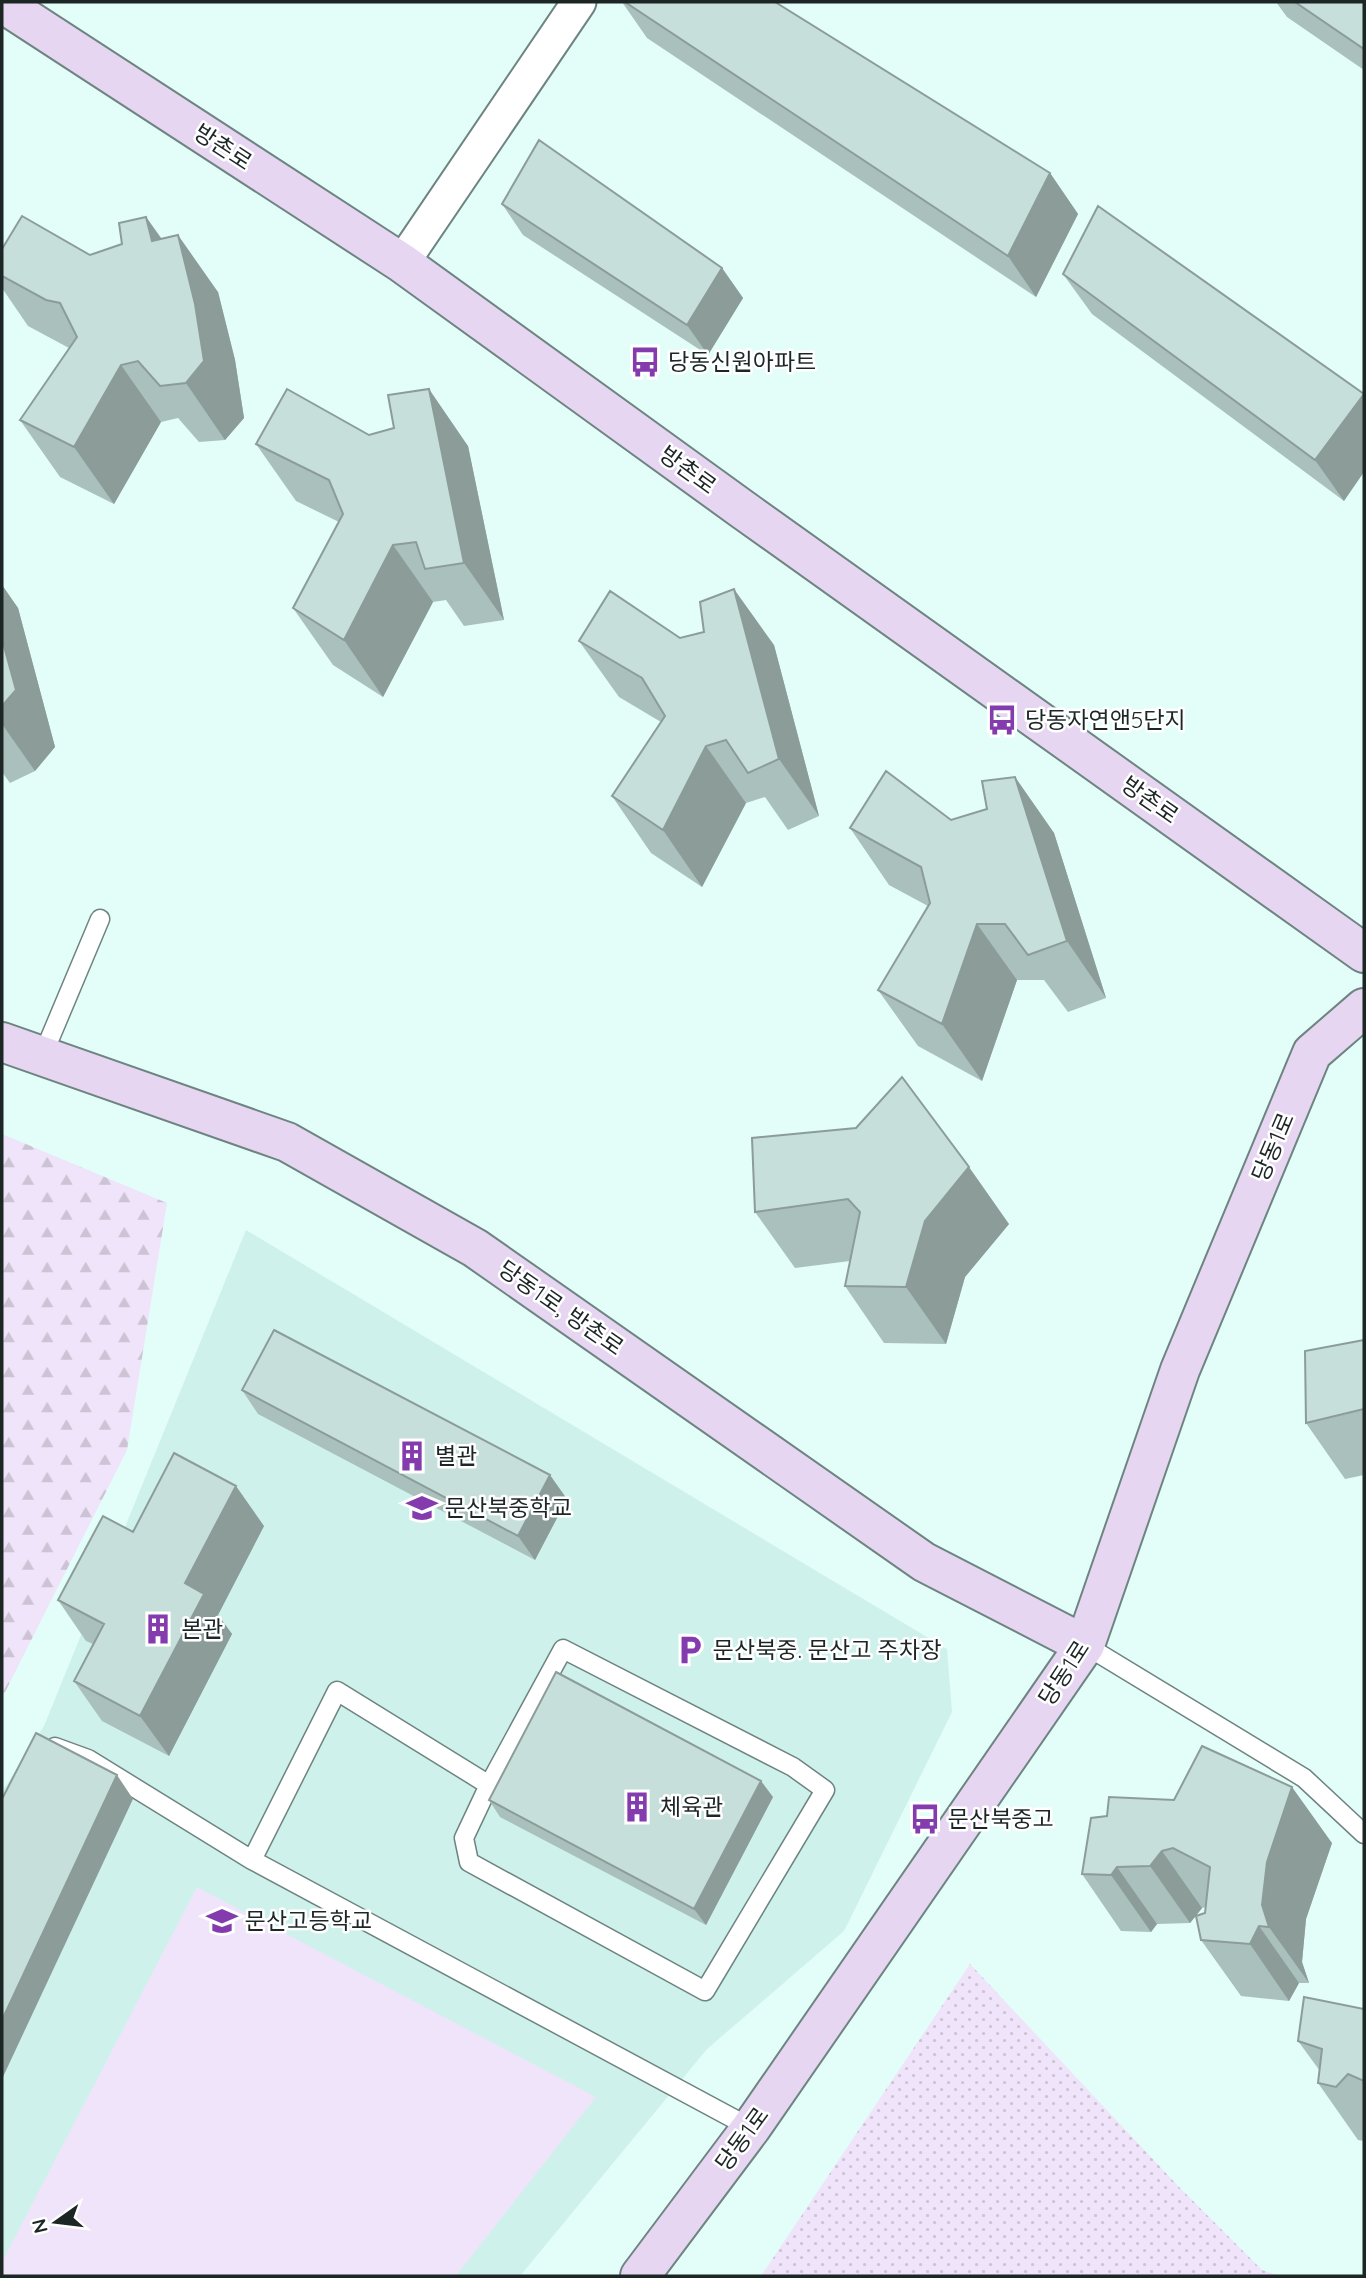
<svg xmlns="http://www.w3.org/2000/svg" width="1366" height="2278" viewBox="0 0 1366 2278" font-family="Quicksand,'Noto Sans KR',sans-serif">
<defs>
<pattern id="forest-firs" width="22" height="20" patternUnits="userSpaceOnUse" patternTransform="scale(1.75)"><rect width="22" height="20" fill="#efe4f9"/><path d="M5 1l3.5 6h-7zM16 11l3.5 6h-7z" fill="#ccc3d5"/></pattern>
<pattern id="park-dots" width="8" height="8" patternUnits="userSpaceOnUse" patternTransform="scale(1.75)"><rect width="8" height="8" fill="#efe4f9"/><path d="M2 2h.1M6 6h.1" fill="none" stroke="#ccc3d5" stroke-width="1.8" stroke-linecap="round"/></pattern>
</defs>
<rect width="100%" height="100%" fill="#e3fdf9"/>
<path fill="#cef1ec" d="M246 1230 947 1649 952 1712 844 1931 707 2049 520 2276H2V1792L44 1726Z"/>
<path fill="#efe4f9" d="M197 1887 596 2097 456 2276H2V2262Z"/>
<path fill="url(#forest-firs)" d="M2 1134 167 1203 127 1450 2 1698Z"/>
<path fill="url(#park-dots)" d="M970 1964 1179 2187 1262 2270 1279 2276H761Z"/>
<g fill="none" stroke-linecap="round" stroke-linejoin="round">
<g stroke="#6e8481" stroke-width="21">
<path id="lane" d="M42 1057 100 919
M1085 1645 1304 1778 1364 1834
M55 1747 88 1759 252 1860
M489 1785 464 1838 469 1862 705 1991 825 1790 793 1767 563 1649 489 1785 337 1691 252 1860 751 2128"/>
</g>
<g stroke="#6e8481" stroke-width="37">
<path id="street" d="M402 263 579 2"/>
</g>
<g stroke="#6e8481" stroke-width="42">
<path id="secondary" d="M2 3 402 263 742 509 1364 953
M2 1042 287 1142 475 1248 924 1562 1085 1645
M640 2276 751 2128 1085 1645 1180 1370 1312 1053 1364 1008"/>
</g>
<use href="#lane" stroke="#fff" stroke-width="18"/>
<use href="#street" stroke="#fff" stroke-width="33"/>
<use href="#secondary" stroke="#e6d6f1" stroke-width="38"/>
</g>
<path fill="#aac0bc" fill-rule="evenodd" d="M622 2H775L1050 173 1078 214 1036 297 647 38Z
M1276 2H1364V70L1287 17Z
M502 204 722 268 743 298 708 355 523 235Z
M146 217 162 239 218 292 235 360 244 418 225 440 199 442 178 418 161 422 114 504 60 477 20 420 69 348 28 326 2 288V249L90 255 122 244Z
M1063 274 1364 394 1344 501 1092 314Z
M369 435 468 446 504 620 464 626 446 600 433 602 383 697 333 665 293 608 339 522 296 501 256 444Z
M2 585 18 608 55 747 35 771 10 783 2 772Z
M680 638 774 645 819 816 788 830 765 797 746 803 702 887 651 853 612 796 661 722 619 697 579 641Z
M1015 777 1054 833 1106 998 1068 1012 1044 980H1017L982 1081 918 1046 878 990 928 906 889 885 850 828 951 820 987 809Z
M752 1138 1009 1224 965 1277 946 1344 884 1343 845 1286 850 1261 795 1268 755 1212Z
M1364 1340V1475L1345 1479 1306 1423Z
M242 1390 567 1499 535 1560 258 1414Z
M264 1526 218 1615 232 1634 169 1756 102 1721 74 1681 93 1644 86 1641 58 1600 133 1532Z
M773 1797 706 1925 500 1817 489 1800Z
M1091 1818 1332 1843 1306 1919 1302 1962 1309 1983H1299L1289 2001 1241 1996 1201 1940 1196 1916 1190 1923 1157 1924 1151 1932 1121 1931 1082 1874ZM1206 1907 1205 1913 1196 1916 1202 1908Z
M1364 2009V2141L1358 2140 1318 2083 1320 2071 1298 2041Z"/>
<path fill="#8b9c99" d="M1050 173 1078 214 1036 297 1008 256Z
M146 217 186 274 152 241Z
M178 235 218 292 235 360 244 418 225 440 186 383Z
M722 268 743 298 708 355 687 325Z
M121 365 161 422 114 504 74 447Z
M429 389 468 446 504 620 464 563Z
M1364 394V472L1344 501 1315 460Z
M393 545 433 602 383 697 344 640Z
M2 585 18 608 55 747 35 771 2 724Z
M734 589 774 645 819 816 779 759Z
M706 746 746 803 702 887 663 830Z
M1015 777 1054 833 1106 998 1067 941Z
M977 924 1017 980 982 1081 942 1024Z
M969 1167 1009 1224 965 1277 946 1344 906 1287 925 1221Z
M550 1475 567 1499 535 1560 518 1536Z
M236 1486 264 1526 218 1615 232 1634 169 1756 140 1716 185 1583Z
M117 1775 133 1799 2 2079V2020Z
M761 1781 773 1797 706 1925 694 1909Z
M1292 1787 1332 1843 1306 1919 1302 1962 1309 1983 1269 1927 1262 1905 1267 1862Z
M1162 1851 1202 1908 1190 1923 1150 1866Z
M1117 1867 1157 1924 1151 1932 1111 1875Z
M1259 1926 1299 1983 1289 2001 1250 1944Z"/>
<path fill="#c6dfdb" stroke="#8b9c99" stroke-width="2" d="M625 2H775L1050 173 1008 256Z
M1295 2H1364V49Z
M539 140 722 268 687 325 502 204Z
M1098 206 1364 394 1315 460 1063 274Z
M22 216 90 255 122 244 119 223 146 217 152 241 178 235 195 304 204 361 186 383 160 386 138 361 121 365 74 447 20 420 77 337 60 303 46 300 2 276V249Z
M287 389 369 435 394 428 388 395 429 389 464 563 425 569 416 542 393 545 344 640 293 608 343 514 329 480 256 444Z
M734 589 779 759 748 773 726 740 706 746 663 830 612 796 665 716 642 678 579 641 610 591 680 638 704 632 700 602Z
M2 639 16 690 2 706Z
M886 771 951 820 987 809 982 781 1015 777 1067 941 1028 955 1005 924H977L942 1024 878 990 930 903 921 867 850 828Z
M902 1077 969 1167 925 1221 906 1287 845 1286 860 1212 848 1199 755 1212 752 1138 856 1128Z
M274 1330 550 1475 518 1536 242 1390Z
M1364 1340V1409L1306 1423 1305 1351Z
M174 1453 236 1486 185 1583 204 1594 140 1716 74 1681 104 1624 58 1600 103 1516 133 1532Z
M556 1672 761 1781 694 1909 489 1800Z
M36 1733 117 1775 2 2020V1799Z
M1202 1746 1292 1787 1267 1862 1262 1905 1269 1927 1259 1926 1250 1944 1201 1940 1196 1916 1205 1913 1210 1867 1173 1848 1162 1851 1150 1866 1117 1867 1111 1875 1082 1874 1091 1818 1107 1816 1109 1797 1174 1800Z
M1304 1997 1364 2009V2081L1348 2074 1336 2087 1318 2083 1322 2049 1298 2041Z"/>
<defs>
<g id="bus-bare" transform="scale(2.415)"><path d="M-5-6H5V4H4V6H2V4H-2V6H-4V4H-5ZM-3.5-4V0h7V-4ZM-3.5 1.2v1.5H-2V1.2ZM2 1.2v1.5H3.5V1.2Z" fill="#833bae" stroke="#fff" stroke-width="2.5" paint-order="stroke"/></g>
<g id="building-bare" transform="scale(2.415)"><path d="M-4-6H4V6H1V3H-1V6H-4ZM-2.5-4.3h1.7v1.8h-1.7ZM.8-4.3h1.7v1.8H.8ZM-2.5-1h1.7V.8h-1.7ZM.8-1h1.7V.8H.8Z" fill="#833bae" stroke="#fff" stroke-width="2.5" paint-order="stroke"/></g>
<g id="school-bare" transform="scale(2.415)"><path d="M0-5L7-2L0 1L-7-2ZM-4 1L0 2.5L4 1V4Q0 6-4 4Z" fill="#833bae" stroke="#fff" stroke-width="2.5" paint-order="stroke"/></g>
<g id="parking-bare" transform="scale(2.415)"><path d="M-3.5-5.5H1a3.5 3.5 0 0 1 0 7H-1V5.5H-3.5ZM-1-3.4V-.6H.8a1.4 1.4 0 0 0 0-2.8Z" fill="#833bae" stroke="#fff" stroke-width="2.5" paint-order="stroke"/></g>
</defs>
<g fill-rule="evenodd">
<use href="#bus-bare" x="645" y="362"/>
<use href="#bus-bare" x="1002" y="720"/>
<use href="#building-bare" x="412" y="1456"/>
<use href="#school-bare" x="422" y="1508"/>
<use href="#building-bare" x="158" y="1629"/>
<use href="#parking-bare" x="690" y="1650"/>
<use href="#building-bare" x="637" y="1807"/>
<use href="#bus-bare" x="925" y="1819"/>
<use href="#school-bare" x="222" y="1921"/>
</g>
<g text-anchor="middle" stroke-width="5" stroke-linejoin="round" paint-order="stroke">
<g font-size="23" fill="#1c2625" stroke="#fff">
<text transform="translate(223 147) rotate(33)" y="8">방촌로</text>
<text transform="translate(688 470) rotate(36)" y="8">방촌로</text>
<text transform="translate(1150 800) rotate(35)" y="8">방촌로</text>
<text transform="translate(1273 1147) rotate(-67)" y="8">당동1로</text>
<text transform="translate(561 1308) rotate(35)" y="8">당동1로, 방촌로</text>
<text transform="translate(1064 1673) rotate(-57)" y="8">당동1로</text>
<text transform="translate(742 2139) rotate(-54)" y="8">당동1로</text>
</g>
<g font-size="23" fill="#1c2625" stroke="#fff" text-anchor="start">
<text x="668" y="370">당동신원아파트</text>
<text x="1025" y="728">당동자연앤5단지</text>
<text x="435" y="1464">별관</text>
<text x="445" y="1516">문산북중학교</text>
<text x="181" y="1637">본관</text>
<text x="713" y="1658">문산북중. 문산고 주차장</text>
<text x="660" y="1815">체육관</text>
<text x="948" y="1827">문산북중고</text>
<text x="245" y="1929">문산고등학교</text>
</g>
</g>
<rect width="1366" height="2278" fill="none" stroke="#1c2625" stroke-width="7"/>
<g transform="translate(56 2222) rotate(256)" stroke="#ffffff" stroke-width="5" paint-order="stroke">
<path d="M0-5L12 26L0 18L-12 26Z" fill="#1c2625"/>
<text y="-10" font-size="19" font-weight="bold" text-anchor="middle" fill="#1c2625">N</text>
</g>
</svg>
